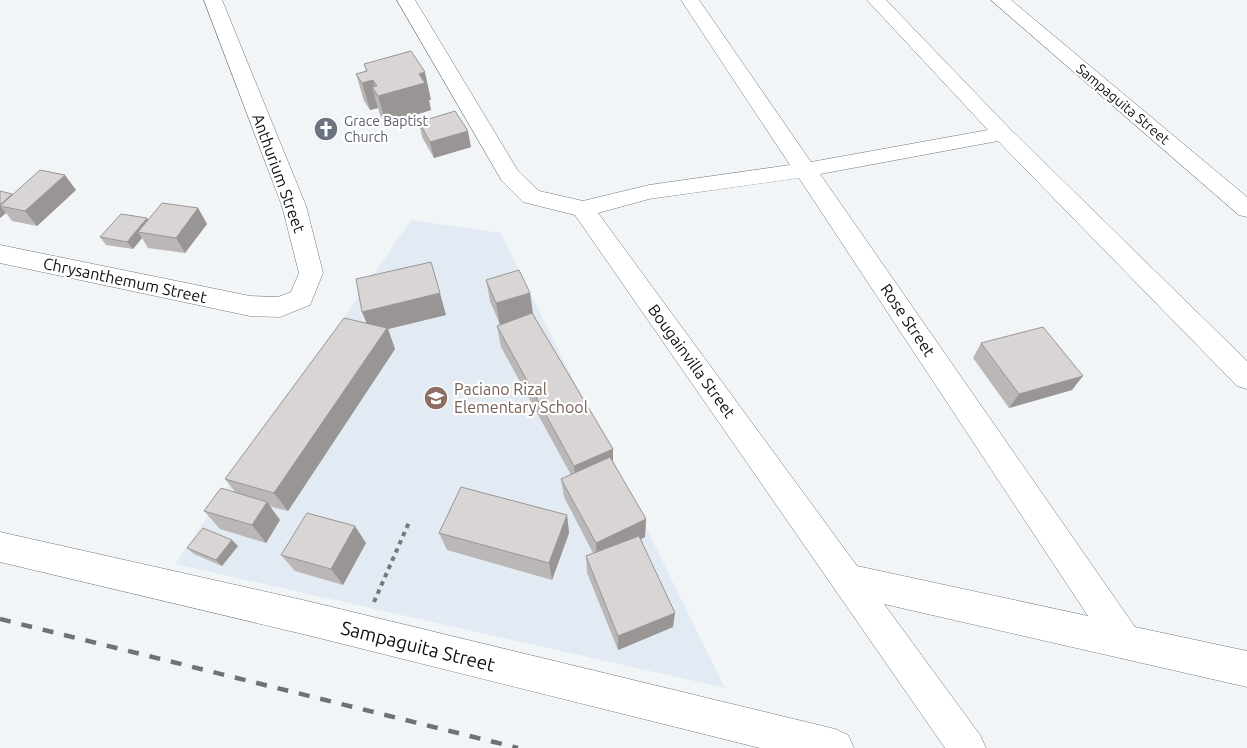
<svg xmlns="http://www.w3.org/2000/svg" width="1247" height="748" viewBox="0 0 1247 748" font-family="Ubuntu,sans-serif">
<rect width="100%" height="100%" fill="#f2f5f8"/>
<path fill="#e2ebf3" d="M411 220 501 233 725 688 175 564Z"/>
<g fill="none" stroke-linecap="round" stroke-linejoin="round">
<g stroke="#737678" stroke-width="1">
<path id="minor" d="M204 0H222L306 206 323 273 310 305 280 317 250 316 0 263V245L250 296 278 297 291 292 299 273 282 206Z
M397 0H415L518 171 539 191 583 201 649 185 790 165 681 0H699L811 162 988 130 867 0H886L1010 129 1247 361V389L1237 386 998 141 820 174 1135 627 1247 651V687L884 604 980 735 986 748H945L575 215 523 202 502 181ZM799 178 1088 616 857 566 598 213 649 199Z"/>
</g>
<g stroke="#737678" stroke-width="1">
<path id="tertiary" d="M991 0H1011L1247 197V217L1239 215Z
M0 532 307 601 835 729 848 735 854 748H760L307 635 0 562Z"/>
</g>
<path stroke="#77787a" stroke-width="4" stroke-dasharray="4.5 4.5" stroke-linecap="butt" d="M374 602 410 520"/>
<use href="#minor" fill="#fff" fill-rule="evenodd"/>
<use href="#tertiary" fill="#fff" fill-rule="evenodd"/>
<path stroke="#6f7173" stroke-width="4.5" stroke-dasharray="11 11" stroke-linecap="butt" d="M0 619 518 748"/>
</g>
<path fill="#bbb7b6" d="M364 64 431 100H429L431 110 386 124 380 115 378 108 370 110 364 101 356 74 366 71Z
M419 122 471 147 434 158 422 137Z
M76 190 37 226 12 221 6 213 0 218V191L13 194Z
M198 208 207 224 185 253 148 248 142 238 133 249 106 245 100 237 148 220Z
M486 280 530 293 533 314 613 449V463L646 519 645 537 641 539 673 627 618 650 587 573 586 556 593 553 564 497 561 479 571 475 501 347 497 326 500 325 490 301Z
M446 315 388 329 395 349 288 511 269 506 280 520 266 543 220 529 204 511 236 493 225 479 367 324Z
M981 343 1072 390 1009 408 973 358Z
M567 515 569 533 552 580 447 550 439 533Z
M232 540 238 546 222 566 194 554 187 548Z
M366 543 343 585 295 571 281 555Z"/>
<path fill="#989594" d="M425 72 431 100H429L431 110 386 124 378 96 419 74Z
M373 80 377 96 372 87 378 108 370 110 362 83Z
M468 131 471 147 434 158 430 142Z
M65 175 76 190 37 226 25 211Z
M0 206 6 213 0 218Z
M198 208 207 224 185 253 176 238Z
M147 218 152 226 138 232 142 238 133 249 127 242Z
M440 293 446 315 388 329 395 349 288 511 274 493 371 334 362 312Z
M530 293 533 314 500 325 496 303Z
M1083 376 1072 390 1009 408 1019 394Z
M613 449V468L576 485 574 466Z
M267 502 280 520 266 543 252 525Z
M567 515 569 533 552 580 549 563Z
M646 519 645 537 597 560 596 543Z
M355 526 366 543 343 585 331 569Z
M232 540 238 546 222 566 216 560Z
M675 613 673 627 618 650V636Z"/>
<path fill="#d9d5d4" stroke="#989594" d="M411 51 425 72 419 74 425 83 378 96 372 87 377 86 373 80 362 83 356 74 367 71 364 64Z
M455 111 468 131 430 142 419 122Z
M40 170 65 175 25 211 0 206Z
M0 191 12 194 0 205Z
M162 203 198 208 176 238 138 232Z
M121 214 147 218 127 242 100 237Z
M431 262 440 293 362 312 356 279Z
M519 270 530 293 496 303 486 280Z
M532 313 613 449 574 466 497 326Z
M344 318 387 328 274 493 225 479Z
M1043 327 1083 376 1019 394 981 343Z
M610 457 646 519 596 543 561 479Z
M461 487 567 515 549 563 439 533Z
M221 488 267 502 252 525 204 511Z
M307 513 355 526 331 569 281 555Z
M203 528 232 540 216 560 187 548Z
M639 536 675 613 618 636 586 556Z"/>
<defs>
<g id="church-disc" transform="scale(1.25)"><circle r="9.5" fill="#6b7280" stroke="#fff"/><path d="M-1.2-6h2.4v3.5h3.3v2.4h-3.3V6h-2.4V-.1h-3.3v-2.4h3.3Z" fill="#fff"/></g>
<g id="school-disc" transform="scale(1.25)"><circle r="9.5" fill="#8d6e63" stroke="#fff"/><path d="M0-5L7-2L0 1L-7-2ZM-4 1L0 2.5L4 1V4Q0 6-4 4Z" fill="#fff"/></g>
</defs>
<g fill-rule="evenodd">
<use href="#church-disc" x="326" y="129"/>
<use href="#school-disc" x="436" y="398"/>
</g>
<g text-anchor="middle" stroke-width="4.5" stroke-linejoin="round" paint-order="stroke">
<g font-size="14" fill="#0e0f10" stroke="#fff">
<text transform="translate(1123 104) rotate(40)" y="5">Sampaguita Street</text>
</g>
<g font-size="14" fill="#5b616d" stroke="#fff" text-anchor="start">
<text x="344" y="126">Grace Baptist<tspan x="344" dy="16">Church</tspan></text>
</g>
<g font-size="16" fill="#0e0f10" stroke="#fff">
<text transform="translate(279 173) rotate(70)" y="6">Anthurium Street</text>
<text transform="translate(125 280) rotate(12)" y="6">Chrysanthemum Street</text>
<text transform="translate(908 320) rotate(56)" y="6">Rose Street</text>
<text transform="translate(692 361) rotate(54)" y="6">Bougainvilla Street</text>
</g>
<g font-size="16" fill="#785e54" stroke="#fff" text-anchor="start">
<text x="454" y="395">Paciano Rizal<tspan x="454" dy="18">Elementary School</tspan></text>
</g>
<g font-size="19" fill="#0e0f10" stroke="#fff">
<text transform="translate(418 646) rotate(14)" y="7">Sampaguita Street</text>
</g>
</g>
</svg>
